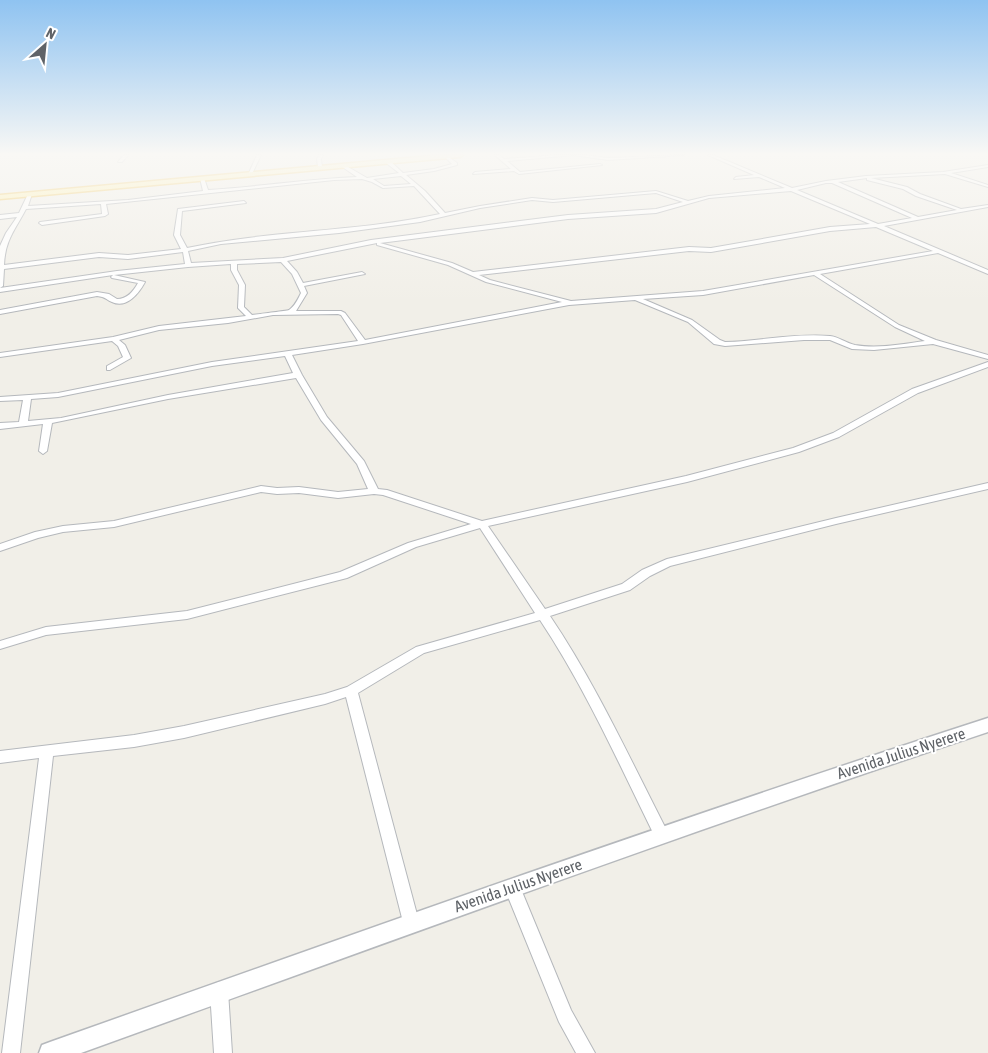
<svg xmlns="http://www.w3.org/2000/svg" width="988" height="1053" viewBox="0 0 988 1053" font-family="'Asap Condensed',sans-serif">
<rect width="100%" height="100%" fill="#f1efe8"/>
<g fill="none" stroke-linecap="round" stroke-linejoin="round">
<g stroke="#b5b8bc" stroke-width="2">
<path id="minor" d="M124 155H128L122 162H118Z
M257 155H261L252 174 248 175Z
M319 155H323L321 159 322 167 320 168 318 167 317 159Z
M446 155 457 163V165L434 171 406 175 425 191 445 213 480 206 532 198 553 200 656 191 688 201 709 196 785 188 759 177 734 179 736 177 754 175 708 155H713L792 188 826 181 866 176 943 172 988 165V167L951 173 988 185V187L945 174 871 178 907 187 920 194 961 209 988 205V207L884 226 988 270V274L938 253 820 274 899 325 936 340 988 355V359L933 344 874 350 852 349 830 340H804L725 346 714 344 688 322 635 300 569 305 363 344 292 355 302 375 327 417 364 461 378 489 387 490 482 521 686 476 793 448 833 433 912 389 988 362V367L918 393 839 437 799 452 687 482 488 526 545 609 622 584 642 570 667 559 836 518 988 483V489L836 524 670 566 650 576 630 590 550 616C596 684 630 759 667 831L669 836 667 841 662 843 657 841C620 766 586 689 540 620L424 653 358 693 419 922 417 928 411 930 405 928 403 922 346 697 325 704 184 738 134 747 53 756 20 1053H2L39 758 0 763V751L134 735 184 726 325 694 347 687 416 647 535 613 480 528 416 547 347 578 187 619 46 635 0 649V641L46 627 187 611 340 572 408 543 471 524 383 495 374 494 338 498 299 493 277 494 261 492 114 527 63 532 38 538 0 551V544L35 532 63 526 114 521 261 486 277 488 299 487 338 492 368 489 357 464 321 420 296 378 168 399 52 423 47 451 43 454 39 451 43 424 0 429V423L19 422 23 400 0 401V397L58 393 212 362 358 341 341 315 338 314 273 315 228 323 159 330 119 340 125 345 131 358 110 370H107V366L123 357 118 346 112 341 0 357V353L113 337 159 326 246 316 238 308 239 285 231 270V264L188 267 114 275 145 282C139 293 127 309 112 302 105 299 106 297 97 296L0 314V310L97 292 109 294 117 299C127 299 133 292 138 283L112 278 111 277 113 275 0 292V288L117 271 185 264 183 252 128 259 99 257 4 269 3 286 0 288V246L6 233 17 217 0 219V215L19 213 28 194 30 193 32 194 28 206 128 200 203 191 200 178 202 177 204 178 208 190C258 187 307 179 357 177L341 166 343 164 367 178 399 173 385 162V160H389L403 173 434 169 452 164 444 156ZM401 176 411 184 384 186 373 179ZM867 178V180L903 189 916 196 957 210 918 217 838 182ZM362 179 372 182 383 188 414 186 440 214C357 232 270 230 187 248L180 235 182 211 246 203 244 201 178 209 174 235 181 249 128 255 99 253 4 265C5 240 15 230 26 209L101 204 102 214 40 222 39 223 42 225 105 216 108 214 106 204 334 180ZM826 183H832L912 218 878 224 797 190ZM791 191 870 224 830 227 711 248 689 247 473 272 452 263 380 243 568 219 656 213 709 198ZM656 193 683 202 656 209 568 215 371 240 283 258 191 263 188 251 221 244 339 233 420 222 480 208 532 200 553 202ZM876 227 933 251 703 291 571 301 490 280 479 275 689 251 711 252 830 231ZM377 243V245L448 265 486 282 562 302 365 340 345 313 341 311H296L307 293 304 286 365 274 362 272 303 283 297 272 287 261ZM281 262 292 274 301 293C298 299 295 306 289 310 286 311 258 314 252 315L244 307 245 285 237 270V264ZM814 275 895 327 925 341C903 344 878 349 855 345 846 343 839 337 830 336 795 333 760 341 725 342L720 340 692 320 643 299 703 295ZM285 356 293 373 168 395 61 418 28 421 31 399 58 397 212 366Z
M495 155H499L504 159 557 155H584L608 158 684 155 608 160 573 155 507 161 520 172 600 164 602 165 519 174 514 171 473 174 475 172 511 169Z
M512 879 518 882 571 1010 595 1053H576L559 1022 504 887 506 882Z
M219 982 225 985 228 991 232 1053H214L210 991 213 985Z"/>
</g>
<g stroke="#b5b8bc" stroke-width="3">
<path id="tertiary" d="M988 718V732C684 833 383 944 81 1053H39L42 1045 50 1042C362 931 673 820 988 718Z"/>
</g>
<g stroke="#f2c960" stroke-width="3">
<path id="primary" d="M440 155H463L460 157 0 199V195Z"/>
</g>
<use href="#minor" fill="#fff" fill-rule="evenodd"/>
<use href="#tertiary" fill="#fff" fill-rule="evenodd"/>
<use href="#primary" fill="#fff2af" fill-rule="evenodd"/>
</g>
<linearGradient id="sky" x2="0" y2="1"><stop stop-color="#8fc3f1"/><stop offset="0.51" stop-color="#f9f8f5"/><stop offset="1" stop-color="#f9f8f5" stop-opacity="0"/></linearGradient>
<rect width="988" height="302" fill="url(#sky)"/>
<g text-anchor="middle" stroke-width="4" stroke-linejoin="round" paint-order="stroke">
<g font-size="16" fill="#5f6368" stroke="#fff">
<text transform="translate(901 753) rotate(-18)" y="6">Avenida Julius Nyerere</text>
<text transform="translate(518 885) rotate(-19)" y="6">Avenida Julius Nyerere</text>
</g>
</g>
<g transform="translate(45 45) rotate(27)" stroke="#ffffff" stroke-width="4" paint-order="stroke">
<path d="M0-4L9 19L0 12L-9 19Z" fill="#5f6368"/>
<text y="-8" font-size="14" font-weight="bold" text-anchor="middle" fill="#5f6368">N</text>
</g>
</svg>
